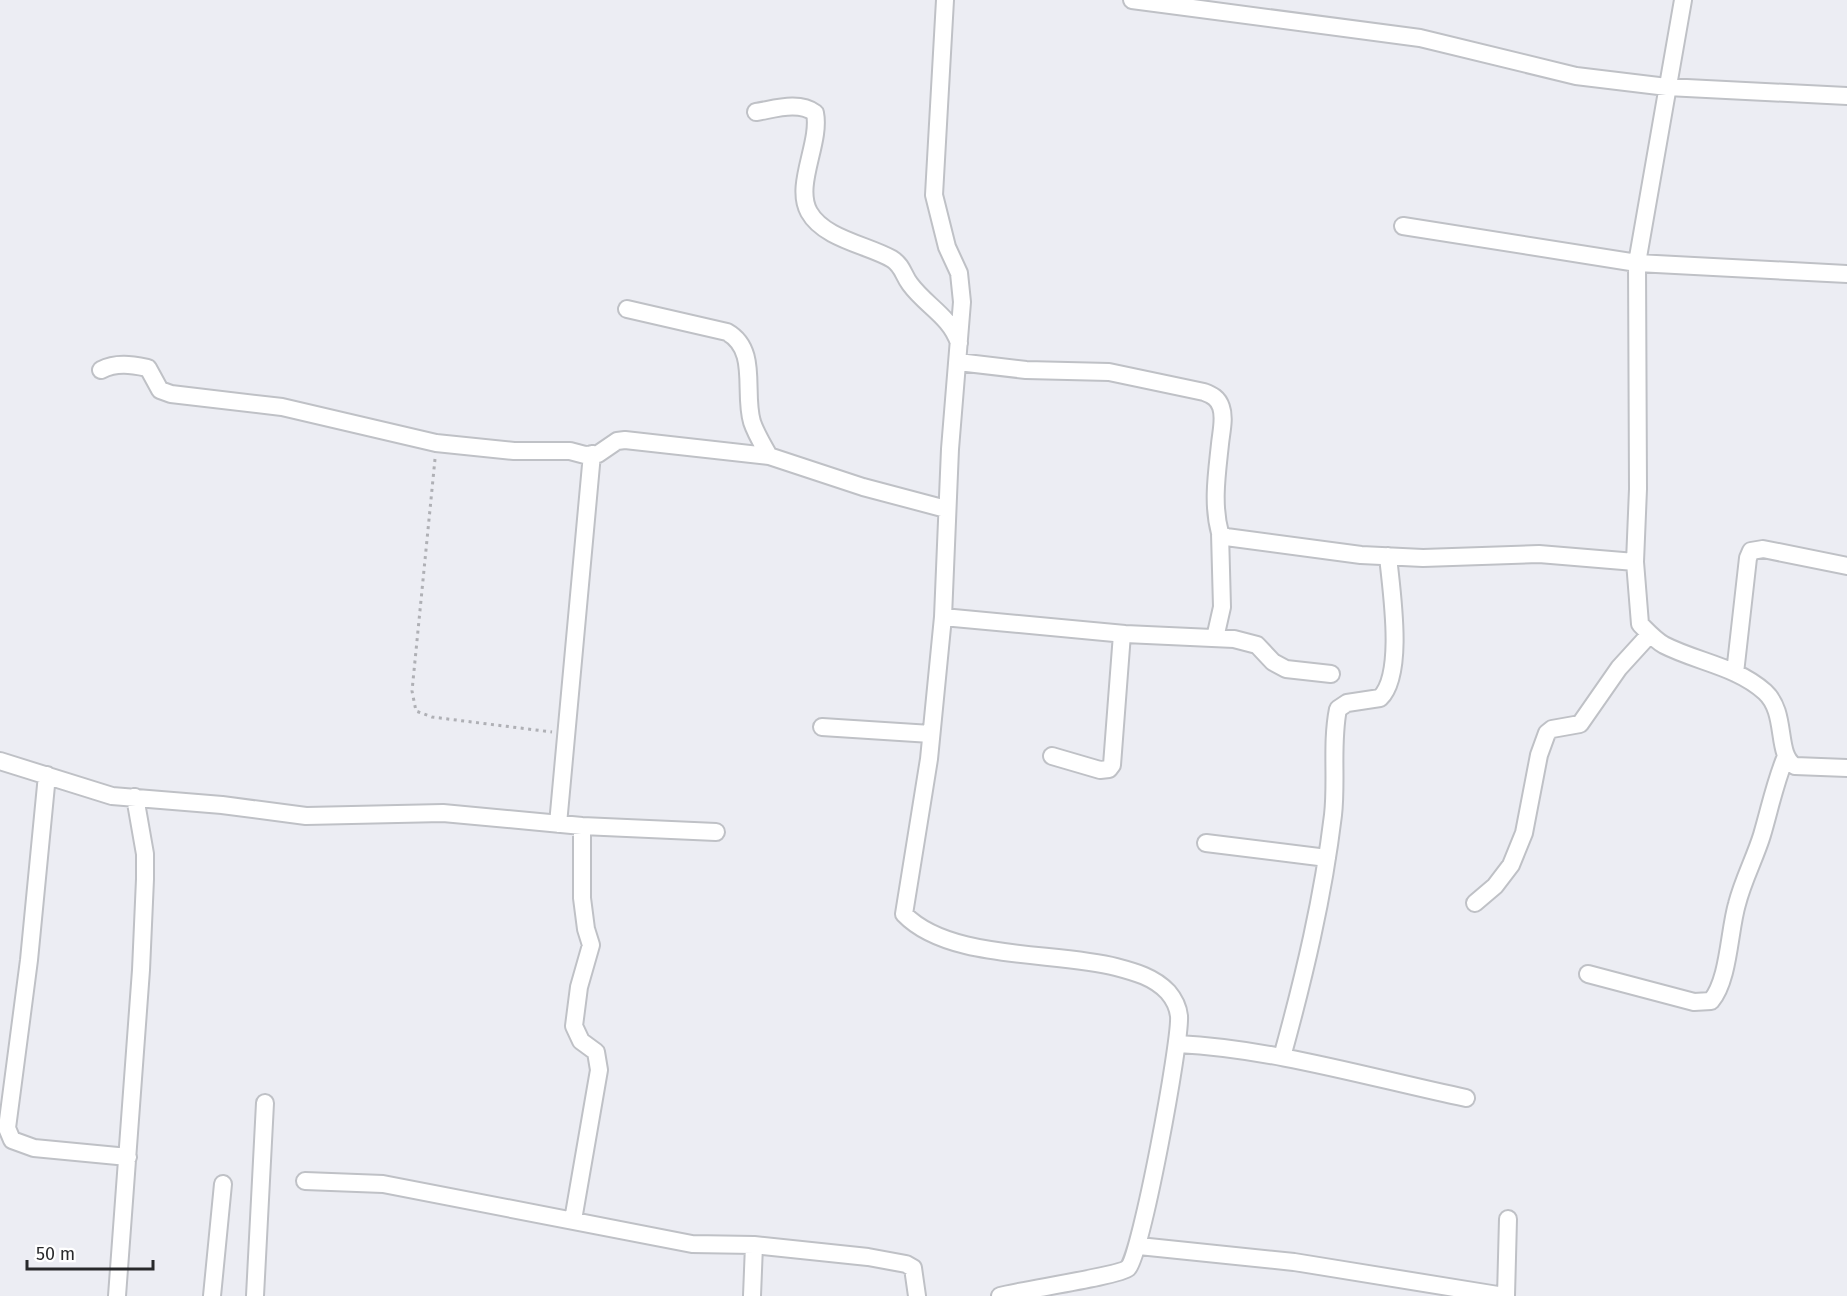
<svg xmlns="http://www.w3.org/2000/svg" width="1847" height="1296" viewBox="0 0 1847 1296" font-family="'Fira Sans',sans-serif">
<rect width="100%" height="100%" fill="#ecedf3"/>
<g fill="none" stroke-linecap="round" stroke-linejoin="round">
<g stroke="#bfc1c6" stroke-width="20">
<path id="street" d="M945 0 934 195 947 247 959 273 962 302 950 449 943 617 929 759 904 914C949 961 1055 951 1116 967 1135 972 1154 977 1168 992 1174 999 1178 1007 1179 1016 1181 1041 1141 1256 1128 1268 1119 1276 1021 1290 1000 1296
M1132 0 1420 38 1576 76 1667 87 1847 96
M1683 0 1637 263 1638 489 1635 562 1640 624C1647 631 1655 640 1664 645 1697 662 1736 666 1765 692 1788 713 1775 755 1795 766L1847 768
M756 112C775 109 799 101 815 113 821 143 794 185 809 212 824 239 868 245 892 259 903 266 903 275 910 284 926 306 950 316 959 343
M1403 226 1637 263 1847 274
M627 309 727 332C759 350 743 392 752 422 756 434 763 445 769 456
M958 362 1026 370 1109 372 1204 392C1212 395 1218 398 1221 407 1225 418 1221 433 1220 444 1217 473 1212 504 1220 533L1226 537 1361 555 1423 558 1539 554 1635 562
M101 370C117 362 132 365 148 368L160 390 171 394 282 407 436 443 514 451H570L585 455 598 454 617 441 625 440 769 456 863 487 946 509
M943 617 1125 634 1234 639 1257 645 1273 662 1286 669 1331 674
M1215 638 1222 607 1220 533
M1735 673 1748 558 1751 551 1763 549 1847 566
M822 727 931 734
M1052 756 1100 770 1109 769 1112 765 1122 634
M0 761 112 796 222 805 306 816 443 813 582 826 716 832
M47 775 29 960 7 1128 12 1140 34 1148 128 1157
M558 824 592 454
M1206 843 1327 858
M1475 903 1495 886 1511 865 1524 833 1539 755 1547 733 1552 729 1580 724 1619 668 1650 634
M1588 974 1694 1002 1711 1001C1729 980 1729 931 1737 904 1743 880 1755 858 1762 835 1770 808 1775 782 1786 756
M1178 1044C1275 1049 1371 1078 1466 1098
M1282 1057C1304 977 1323 898 1333 815 1337 780 1331 744 1338 709L1347 703 1380 698C1405 674 1391 589 1388 556
M305 1181 383 1184 692 1244 754 1245 868 1257 906 1264 913 1268 917 1296
M573 1220 599 1070 596 1052 581 1041 574 1026 579 987 591 945 586 929 582 898V826
M1139 1246 1294 1262 1504 1296
M117 1296 141 970 145 879V854L135 797
M212 1296 223 1184
M255 1296 265 1103
M752 1296 754 1245
M1506 1296 1508 1219"/>
</g>
<path stroke="#afb0b5" stroke-width="3" stroke-dasharray="3 4.5" stroke-linecap="butt" d="M435 459 412 691 416 711 432 717 552 732"/>
<use href="#street" stroke="#fff" stroke-width="16"/>
</g>
<path d="M27 1260v9h126v-9" fill="none" stroke="#28292b" stroke-width="3"/>
<text x="36" y="1260" font-size="18" fill="#28292b" stroke="#ffffff" stroke-width="4.5" paint-order="stroke">50 m</text>
</svg>
